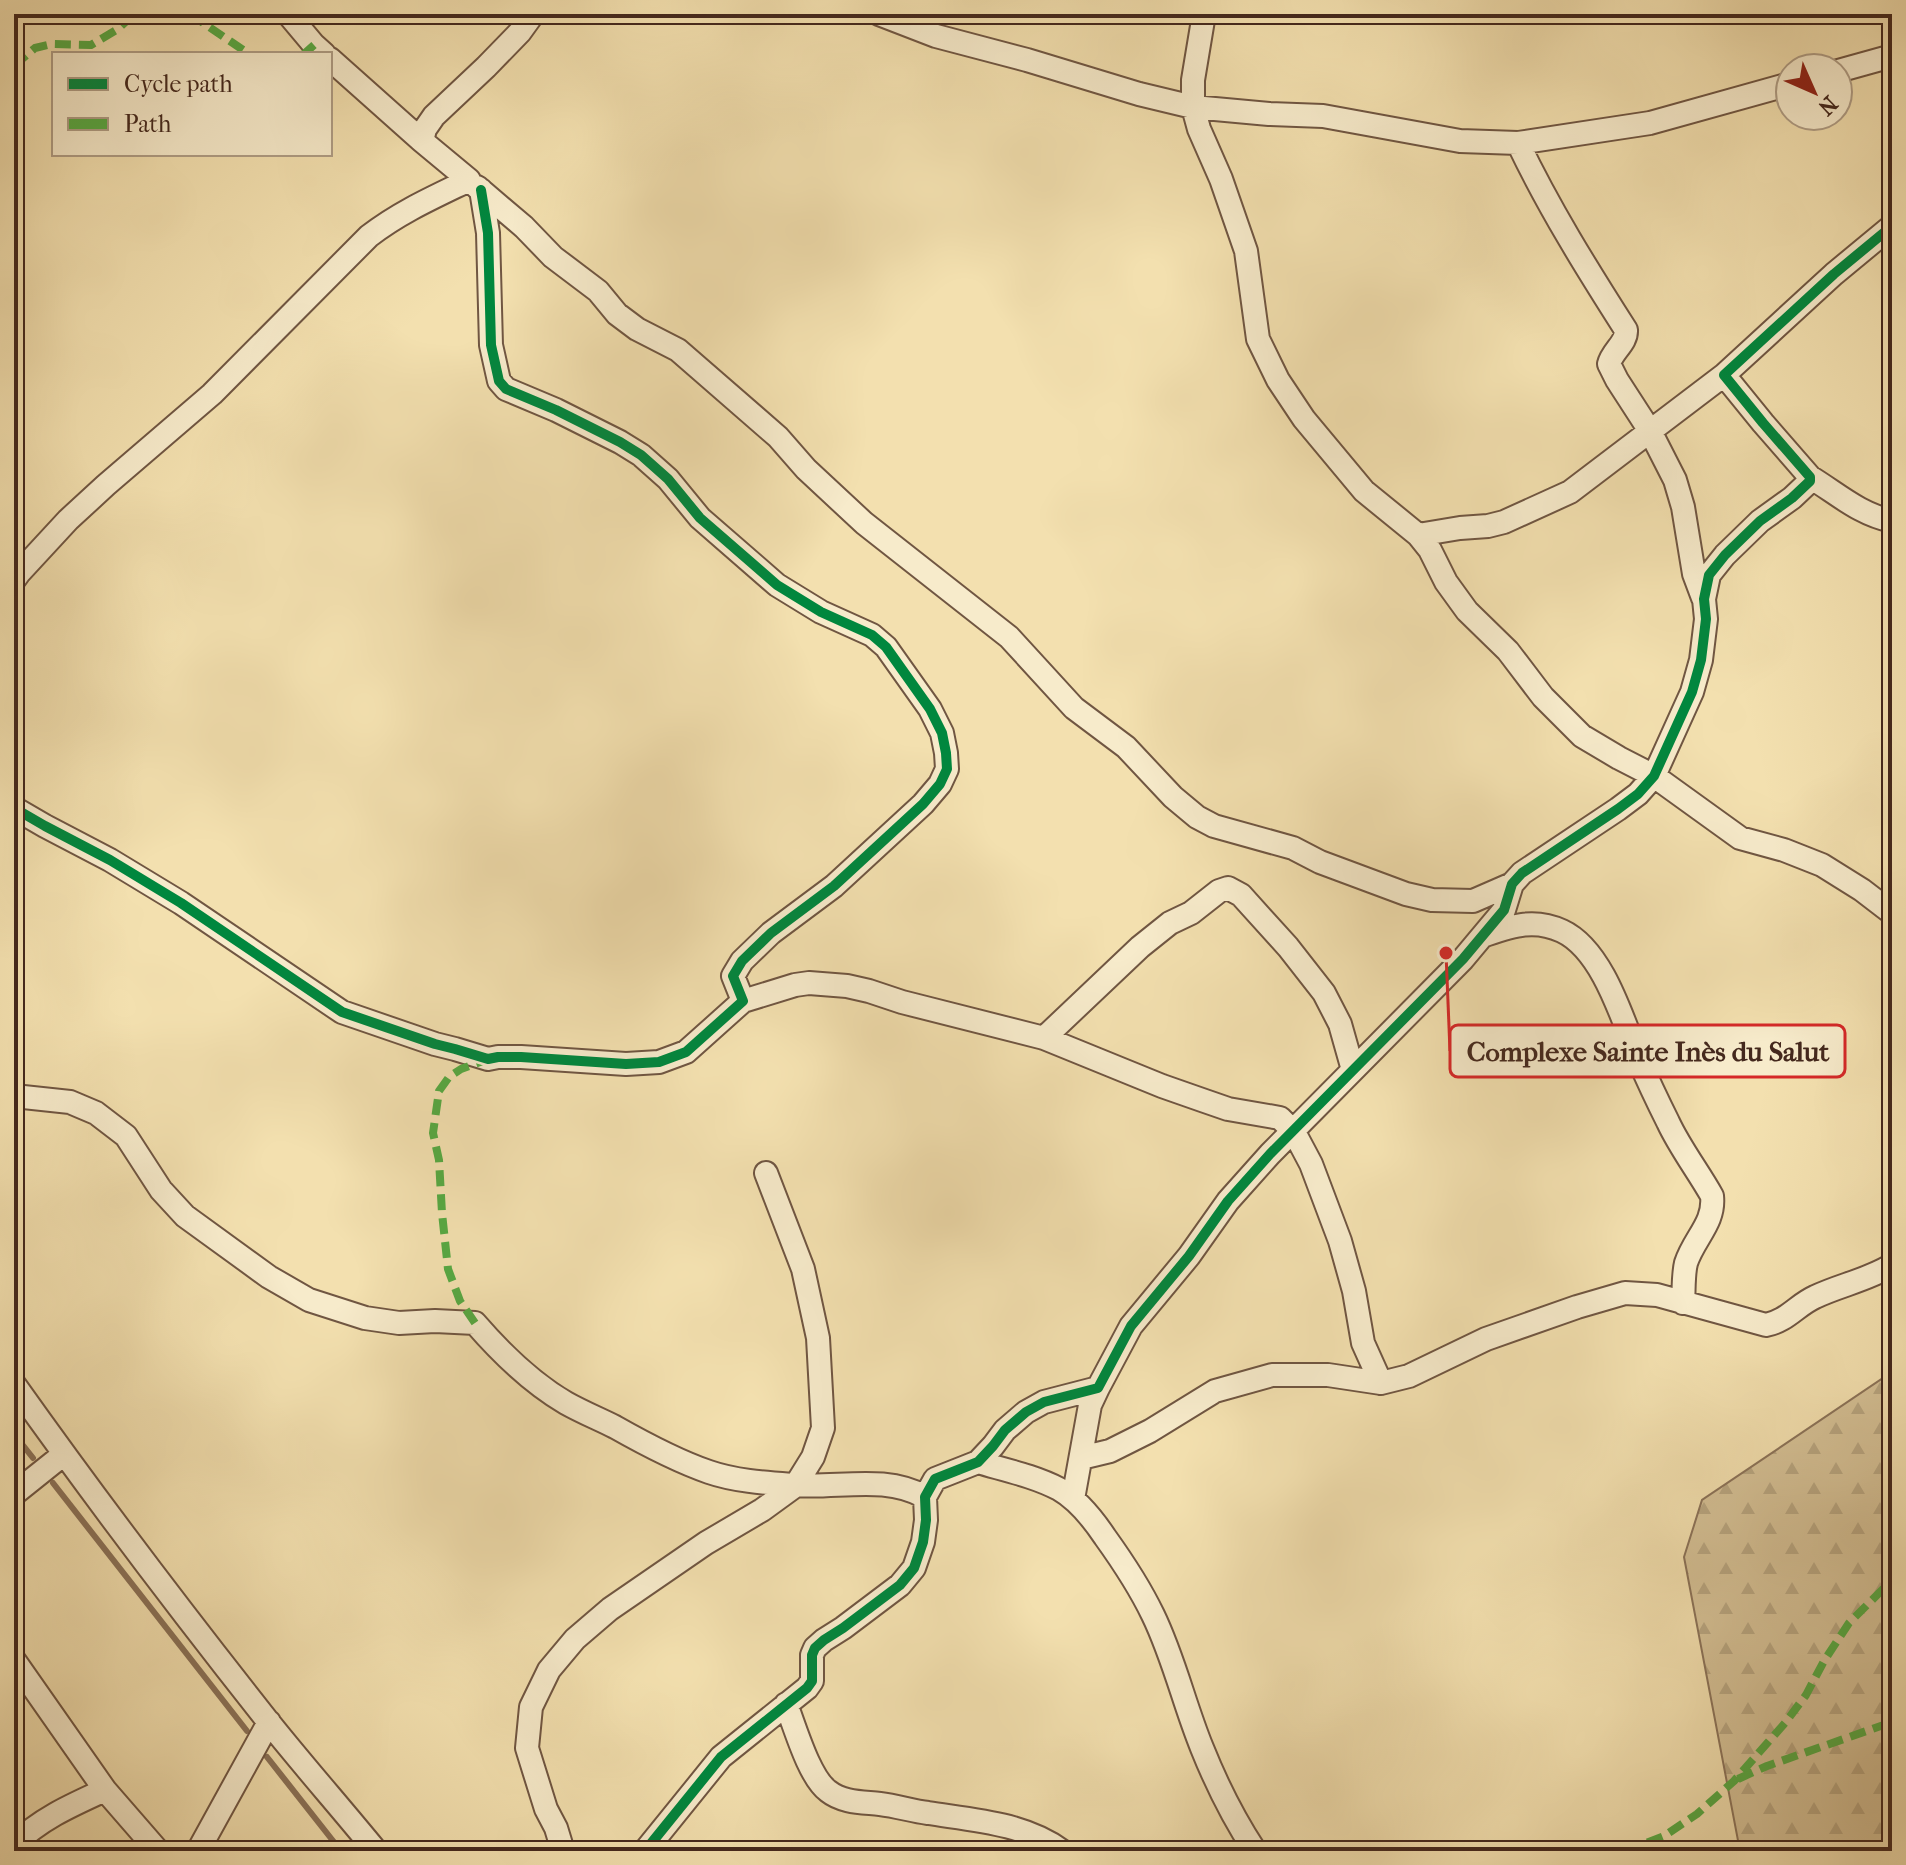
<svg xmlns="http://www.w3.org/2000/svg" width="1906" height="1865" viewBox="0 0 1906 1865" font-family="'IM FELL French Canon',serif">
<defs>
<pattern id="forest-firs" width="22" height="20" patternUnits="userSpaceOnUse" patternTransform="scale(2)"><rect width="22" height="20" fill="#d5c196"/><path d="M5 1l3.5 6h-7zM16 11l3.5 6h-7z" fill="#b8a681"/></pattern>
</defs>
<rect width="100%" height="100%" fill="#f3e0af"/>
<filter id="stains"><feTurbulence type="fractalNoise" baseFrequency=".0025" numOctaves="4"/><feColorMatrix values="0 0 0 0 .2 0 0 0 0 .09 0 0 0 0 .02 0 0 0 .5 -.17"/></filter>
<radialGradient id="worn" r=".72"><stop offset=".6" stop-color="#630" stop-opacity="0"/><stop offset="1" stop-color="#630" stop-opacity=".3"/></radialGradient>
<path fill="url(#forest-firs)" stroke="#8c745a" stroke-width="2" d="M1892 1372V1851H1740L1684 1557 1702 1500Z"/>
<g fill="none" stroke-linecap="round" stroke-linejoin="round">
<path stroke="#8a7157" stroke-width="6" d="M14 1434 33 1458
M53 1483 247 1731
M267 1757 341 1851"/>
<g stroke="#705642" stroke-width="26">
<path id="minor" d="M288 14 314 45 324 54
M879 14 936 36 1027 60 1139 94 1193 107 1269 114 1323 116 1460 141 1518 143 1650 123 1790 84
M1204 14 1193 80V107L1199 129 1221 179 1246 251 1258 339 1278 380 1304 419 1364 491 1418 535 1430 550 1446 582 1467 611 1508 651 1543 697 1582 736 1619 758 1654 776 1740 838 1784 850 1822 865 1862 890 1892 913
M330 59 422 141
M1838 71 1892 56
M1518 143C1549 208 1587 269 1626 330 1627 343 1612 351 1609 364L1617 380 1650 431 1675 480 1683 507 1694 574 1703 598
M477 187 524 227 553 257 598 291 617 314 637 329 678 350 778 437 806 469 864 523 1009 637 1074 708 1126 747 1173 797 1197 817 1214 826 1293 848 1320 862 1406 894 1432 900 1473 901 1512 884
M1810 477C1838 494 1859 514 1892 521
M1418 535 1460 528 1488 526 1504 522 1570 492 1724 375
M14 580 19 573 68 520 106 485 212 394 369 236C400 212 434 197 469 180L422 141 425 129 434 116 486 67 520 32 533 14
M14 808 45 826 110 860 181 903 342 1012 435 1044 455 1049 488 1059 498 1057H521L626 1064 659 1062 686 1052 743 1001 733 976 742 961 771 933 834 886 923 804 940 784 947 769 946 753 942 733 930 709 886 647 872 635 821 612 777 585 700 518 668 479 641 455 620 442 556 410 506 389 499 381 491 345 488 233 481 190
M1485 935C1512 926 1534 918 1562 931 1603 950 1623 1021 1639 1060 1648 1081 1658 1102 1668 1122 1680 1148 1698 1171 1712 1196 1715 1223 1694 1238 1686 1263 1683 1275 1684 1290 1683 1303
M743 1001 795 985 809 983 847 986 869 991 902 1002 1044 1038 1162 1086 1202 1100 1228 1109 1280 1118 1294 1132 1311 1164 1340 1241 1354 1291 1363 1343 1381 1383
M1044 1038 1140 947 1170 923 1191 913 1219 891 1228 888 1241 895 1288 947 1324 993 1340 1024 1353 1070
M14 1096 70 1102 96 1113 126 1136 161 1190 185 1216 269 1277 309 1300 365 1318 399 1323 435 1321 475 1323C501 1353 532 1383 566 1403 582 1412 599 1419 615 1427 645 1444 677 1461 709 1472 735 1481 766 1483 793 1485 837 1489 885 1474 925 1497
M14 1384C95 1498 180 1610 267 1720 302 1764 340 1807 376 1851
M1081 1458 1110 1451 1150 1431 1215 1391 1272 1375H1328L1381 1383 1409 1376 1486 1339 1577 1307 1625 1293 1657 1295 1766 1325C1787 1321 1797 1305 1815 1297 1840 1285 1868 1280 1892 1265
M978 1462C1005 1470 1034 1476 1059 1489 1078 1500 1093 1519 1105 1537 1123 1562 1140 1588 1153 1615 1174 1658 1184 1704 1202 1748 1216 1783 1234 1819 1255 1851
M14 1494 64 1454
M1073 1499 1090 1405 1098 1388
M14 1660 105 1790 158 1851
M786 1704C795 1727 809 1777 828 1791 843 1803 863 1802 880 1804 897 1806 912 1811 928 1813 973 1820 1024 1823 1062 1851
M14 1845C40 1819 72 1805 105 1790
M198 1851 269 1722
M563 1851 556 1828 546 1809 527 1748 531 1707 549 1670 575 1639 610 1609 706 1543 762 1510 795 1486 813 1457 823 1428 818 1338 803 1269 766 1173
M645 1851 721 1757 807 1688 812 1681V1655L815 1648 824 1640 843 1628 900 1585 914 1568 923 1542 926 1520 925 1497 935 1479 978 1462 993 1446 1005 1430 1026 1412 1044 1402 1098 1388 1131 1326 1189 1256 1228 1201 1270 1154 1463 959 1504 910 1512 884 1522 873 1618 809 1638 794 1654 776 1692 692 1701 660 1706 619 1704 599 1709 575 1725 555 1760 521 1792 498 1810 481V477L1763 423 1724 375 1834 274 1892 226"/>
</g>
<use href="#minor" stroke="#f7ebcb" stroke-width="22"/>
<path stroke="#56aa43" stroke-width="8" stroke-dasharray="16 8" stroke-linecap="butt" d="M190 14 249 54
M304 54 314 45
M14 66 35 48 52 44 91 45 118 29 134 14
M475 1323 460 1301 448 1269 442 1213 439 1160 433 1133 439 1091 449 1077 461 1069 488 1059
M1738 1779 1767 1766 1892 1722
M1625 1851 1664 1836 1697 1814 1734 1781 1785 1723 1806 1695 1824 1661 1849 1623 1892 1580"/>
<g stroke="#f7ebcb" stroke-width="15">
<path id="cycleway" d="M14 808 45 826 110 860 181 903 342 1012 435 1044 455 1049 488 1059 498 1057H521L626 1064 659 1062 686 1052 743 1001 733 976 742 961 771 933 834 886 923 804 940 784 947 769 946 753 942 733 930 709 886 647 872 635 821 612 777 585 700 518 668 479 641 455 620 442 556 410 506 389 499 381 491 345 488 233 481 190
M645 1851 721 1757 807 1688 812 1681V1655L815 1648 824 1640 843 1628 900 1585 914 1568 923 1542 926 1520 925 1497 935 1479 978 1462 993 1446 1005 1430 1026 1412 1044 1402 1098 1388 1131 1326 1189 1256 1228 1201 1270 1154 1463 959 1504 910 1512 884 1522 873 1618 809 1638 794 1654 776 1692 692 1701 660 1706 619 1704 599 1709 575 1725 555 1760 521 1792 498 1810 481V477L1763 423 1724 375 1834 274 1892 226"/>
</g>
<use href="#cycleway" stroke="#00873e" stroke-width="10"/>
</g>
<path fill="none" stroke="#d62828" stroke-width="3" d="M1446 953L1450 1051"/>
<circle fill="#d62828" stroke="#f7ebcb" stroke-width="3" cx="1446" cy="953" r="8"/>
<rect fill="#f7ebcb" stroke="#d62828" stroke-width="3" x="1450" y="1025" width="395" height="52" rx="8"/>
<g font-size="28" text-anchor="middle" font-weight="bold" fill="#44281d">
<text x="1648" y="1061">Complexe Sainte Inès du Salut</text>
</g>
<rect width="1906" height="1865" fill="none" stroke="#f3e0af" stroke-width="48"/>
<rect x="16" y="16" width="1874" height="1833" fill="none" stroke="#44281d" stroke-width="4"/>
<rect x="24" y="24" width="1858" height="1817" fill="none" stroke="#44281d" stroke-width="2"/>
<rect x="52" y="52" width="280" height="104" fill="#f7ebcb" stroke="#af9d85" stroke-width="2"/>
<rect x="68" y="78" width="40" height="12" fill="#00873e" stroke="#af9d85" stroke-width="2"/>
<text x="124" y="92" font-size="24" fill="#44281d">Cycle path</text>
<rect x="68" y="118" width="40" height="12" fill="#56aa43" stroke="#af9d85" stroke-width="2"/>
<text x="124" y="132" font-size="24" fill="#44281d">Path</text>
<g transform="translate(1814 92) rotate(135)"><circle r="38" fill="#f7ebcb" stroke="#af9d85" stroke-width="2"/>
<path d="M0-6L14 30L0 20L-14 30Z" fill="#8f2418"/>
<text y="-12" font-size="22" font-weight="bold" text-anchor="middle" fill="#44281d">N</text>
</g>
<rect width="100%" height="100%" filter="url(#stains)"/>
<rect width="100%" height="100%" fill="url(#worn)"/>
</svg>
